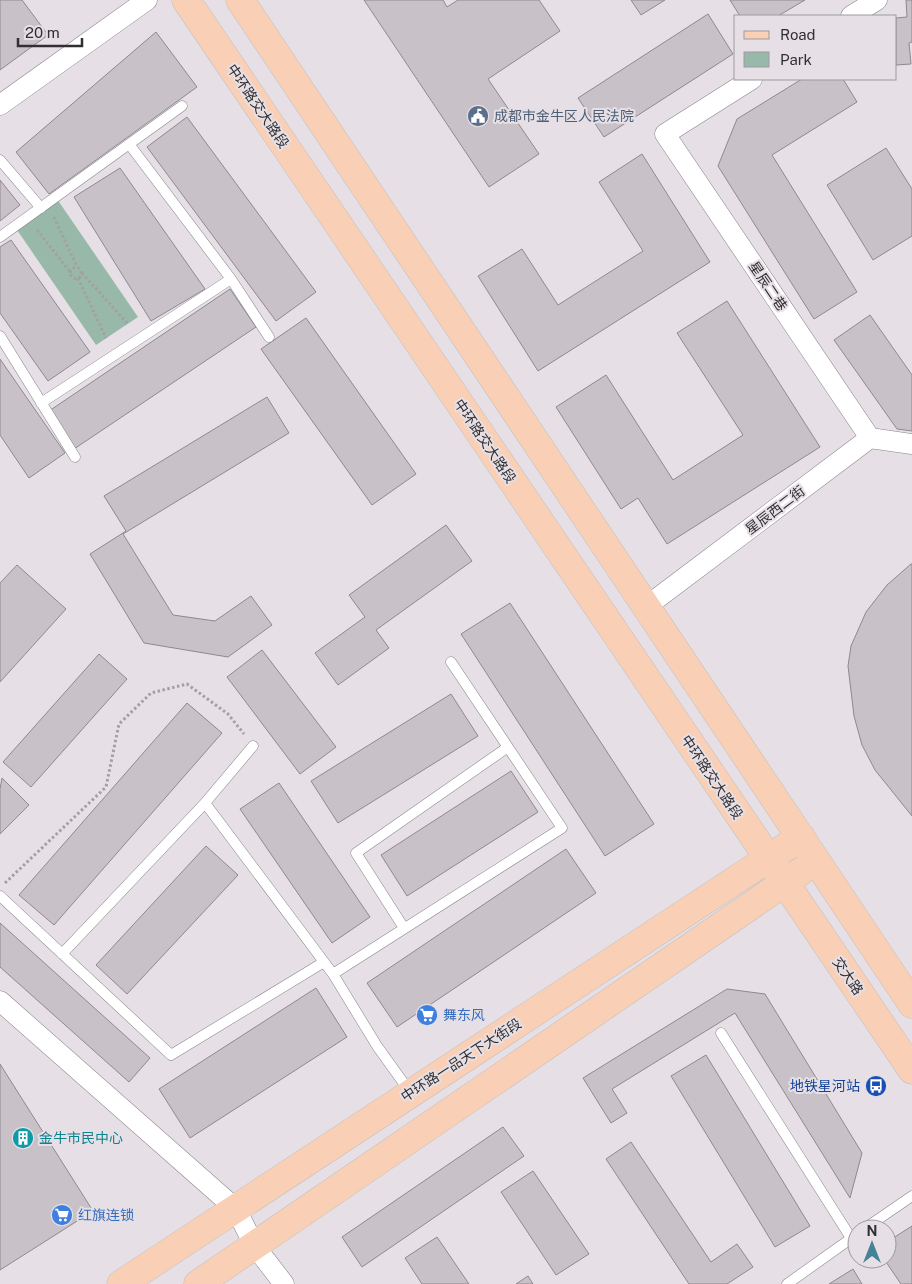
<svg xmlns="http://www.w3.org/2000/svg" width="912" height="1284" viewBox="0 0 912 1284" font-family="'Public Sans','Noto Sans SC',sans-serif">
<rect width="100%" height="100%" fill="#e6e0e6"/>
<path fill="#98b9a9" d="M57 199 138 317 96 345 15 227Z"/>
<path fill="#c8c2c8" stroke="#8f898f" d="M0 0H22L48 35 0 70Z
M364 0H443L447 7 458 0H539L560 31 488 79 539 154 489 187Z
M631 0H665L641 15Z
M730 0H805L778 16H740Z
M906 0H912V42L909 43 911 64 896 65V18L907 17Z
M708 14 733 54 604 137 578 98Z
M156 32 197 87 49 194 16 152Z
M802 79H843L857 102 772 155 857 292 814 319 718 166 737 119Z
M187 117 316 292 276 321 147 147Z
M886 148 912 189V236L873 260 827 185Z
M642 154 710 262 538 371 478 276 522 249 558 305 643 251 599 182Z
M120 168 205 289 151 321 74 197Z
M0 180 20 205 0 221Z
M11 240 90 352 48 381 0 313V247Z
M230 289 256 327 74 449 49 411Z
M727 301 820 447 667 544 638 498 621 509 556 407 606 375 673 480 743 435 677 333Z
M870 315 912 375V431L897 429 834 340Z
M306 318 416 474 372 505 261 349Z
M0 359 65 453 29 478 0 435Z
M267 397 289 433 123 534 173 615 215 621 251 596 272 625 228 657 144 643 90 554 126 531 104 496Z
M446 525 472 561 376 630 389 648 338 685 315 653 365 617 349 595Z
M911 564H912V816L875 770 862 745 854 716 848 666 851 646 866 612 887 585Z
M17 565 66 609 0 682V583Z
M510 603 654 824 605 856 461 634Z
M262 650 336 747 300 774 227 677Z
M99 654 127 679 31 787 3 762Z
M451 694 478 736 338 823 311 781Z
M187 703 222 733 54 925 19 895Z
M511 771 538 812 407 896 381 855Z
M2 778 29 805 0 834V789Z
M279 783 370 917 332 943 240 809Z
M206 846 238 875 127 994 96 965Z
M566 849 596 893 397 1027 367 983Z
M0 923 150 1058 129 1082 0 967Z
M316 988 347 1037 190 1138 159 1089Z
M727 989 765 994 862 1153 850 1198 735 1013 612 1089 627 1113 611 1123 583 1078Z
M706 1055 810 1226 775 1247 671 1076Z
M0 1064 93 1211 0 1270Z
M503 1127 524 1156 362 1267 342 1237Z
M631 1142 711 1262 737 1244 753 1267 727 1284H689L606 1159Z
M533 1171 589 1254 556 1275 501 1192Z
M912 1226V1284H901L884 1259H887V1242Z
M437 1237 469 1284H422L405 1258Z
M853 1269 862 1284H829Z
M528 1276 533 1284H516Z"/>
<g fill="none" stroke-linecap="round" stroke-linejoin="round">
<g stroke="#898489" stroke-width="11">
<path id="service" d="M129 144 231 279 269 337
M0 160 41 208
M0 237 182 106
M0 336 75 457
M41 403 231 279
M205 803 333 974 377 1046 410 1092
M0 896 171 1055 324 962
M404 928 356 853 508 747
M62 954 205 803 253 746
M333 974 562 828 451 662
M721 1033 851 1238
M864 1229 912 1196
M787 1284 856 1235"/>
</g>
<g stroke="#898489" stroke-width="21">
<path id="minor" d="M851 16 877 0
M752 79 665 134 870 438
M0 105 147 0
M647 606 870 438 912 444
M0 1001 236 1209 254 1245 284 1284"/>
</g>
<g stroke="#c1c1c1" stroke-width="29">
<path id="primary" d="M186 0 912 1070
M240 0 912 1004
M121 1284 801 837
M198 1284 800 872"/>
</g>
<path stroke="#a49fa4" stroke-width="3" stroke-dasharray="2.5 2.5" stroke-linecap="butt" d="M54 217 77 267
M37 230 71 273
M70.5 273a5.5 5.5 0 1 1 11 0a5.5 5.5 0 1 1-11 0Z
M82 273 128 324
M78 278 106 338
M5 883 106 787 119 724 151 693 187 684 228 714 244 734"/>
<use href="#service" stroke="#fff" stroke-width="10"/>
<use href="#minor" stroke="#fff" stroke-width="20"/>
<use href="#primary" stroke="#f9cfb5" stroke-width="28"/>
</g>
<defs>
<g id="civic-disc" transform="scale(1.125)"><circle r="9.5" fill="#5c6f8a" stroke="#e6e0e6"/><path d="M-.6-6.5H3V-4.5H.6V-3L4-1V1h2V6H-6V1h2V-1L-.6-3ZM-1.2 2.5V6h2.4V2.5Z" fill="#fff"/></g>
<g id="supermarket-disc" transform="scale(1.125)"><circle r="9.5" fill="#3f7fe0" stroke="#e6e0e6"/><path d="M-6-5.5h2.5l.6 2H6L4.5 2H-2.5L-4.4-4H-6ZM-1.5 3.2a1.3 1.3 0 1 0 .1 0ZM3 3.2a1.3 1.3 0 1 0 .1 0Z" fill="#fff"/></g>
<g id="bus-disc" transform="scale(1.125)"><circle r="9.5" fill="#1a4fb4" stroke="#e6e0e6"/><path d="M-5-6H5V4H4V6H2V4H-2V6H-4V4H-5ZM-3.5-4V0h7V-4ZM-3.5 1.2v1.5H-2V1.2ZM2 1.2v1.5H3.5V1.2Z" fill="#fff"/></g>
<g id="building-disc" transform="scale(1.125)"><circle r="9.5" fill="#0f9aa8" stroke="#e6e0e6"/><path d="M-4-6H4V6H1V3H-1V6H-4ZM-2.5-4.3h1.7v1.8h-1.7ZM.8-4.3h1.7v1.8H.8ZM-2.5-1h1.7V.8h-1.7ZM.8-1h1.7V.8H.8Z" fill="#fff"/></g>
</defs>
<g fill-rule="evenodd">
<use href="#civic-disc" x="478" y="116"/>
<use href="#supermarket-disc" x="427" y="1015"/>
<use href="#bus-disc" x="876" y="1086"/>
<use href="#building-disc" x="23" y="1138"/>
<use href="#supermarket-disc" x="62" y="1215"/>
</g>
<g text-anchor="middle" stroke-width="4" stroke-linejoin="round" paint-order="stroke">
<g font-size="14" fill="#312f31" stroke="#e6e0e6">
<text transform="translate(258 106) rotate(56)" y="5">中环路交大路段</text>
<text transform="translate(768 286) rotate(56)" y="5">星辰二巷</text>
<text transform="translate(485 441) rotate(56)" y="5">中环路交大路段</text>
<text transform="translate(775 510) rotate(-37)" y="5">星辰西二街</text>
<text transform="translate(712 777) rotate(56)" y="5">中环路交大路段</text>
<text transform="translate(848 976) rotate(56)" y="5">交大路</text>
<text transform="translate(461 1060) rotate(-33)" y="5">中环路一品天下大街段</text>
</g>
<g font-size="14" fill="#4e5e75" stroke="#e6e0e6" text-anchor="start">
<text x="494" y="121">成都市金牛区人民法院</text>
</g>
<g font-size="14" fill="#366cbe" stroke="#e6e0e6" text-anchor="start">
<text x="443" y="1020">舞东风</text>
<text x="78" y="1220">红旗连锁</text>
</g>
<g font-size="14" fill="#164399" stroke="#e6e0e6" text-anchor="end">
<text x="860" y="1091">地铁星河站</text>
</g>
<g font-size="14" fill="#0d838f" stroke="#e6e0e6" text-anchor="start">
<text x="39" y="1143">金牛市民中心</text>
</g>
</g>
<rect x="734" y="15" width="162" height="65" fill="#e6e0e6" stroke="#9e999e"/>
<rect x="744" y="31" width="25" height="8" fill="#f9cfb5" stroke="#9e999e"/>
<text x="780" y="40" font-size="15" fill="#312f31">Road</text>
<rect x="744" y="52" width="25" height="15" fill="#98b9a9" stroke="#9e999e"/>
<text x="780" y="65" font-size="15" fill="#312f31">Park</text>
<g transform="translate(872 1244)"><circle r="24" fill="#e6e0e6" stroke="#9e999e"/>
<path d="M0-4L9 19L0 12L-9 19Z" fill="#448397"/>
<text y="-8" font-size="14" font-weight="bold" text-anchor="middle" fill="#312f31">N</text>
</g>
<path d="M18 38v8h64v-8" fill="none" stroke="#312f31" stroke-width="2.5"/>
<text x="25" y="38" font-size="15" fill="#312f31" stroke="#e6e0e6" stroke-width="4" paint-order="stroke">20 m</text>
</svg>
